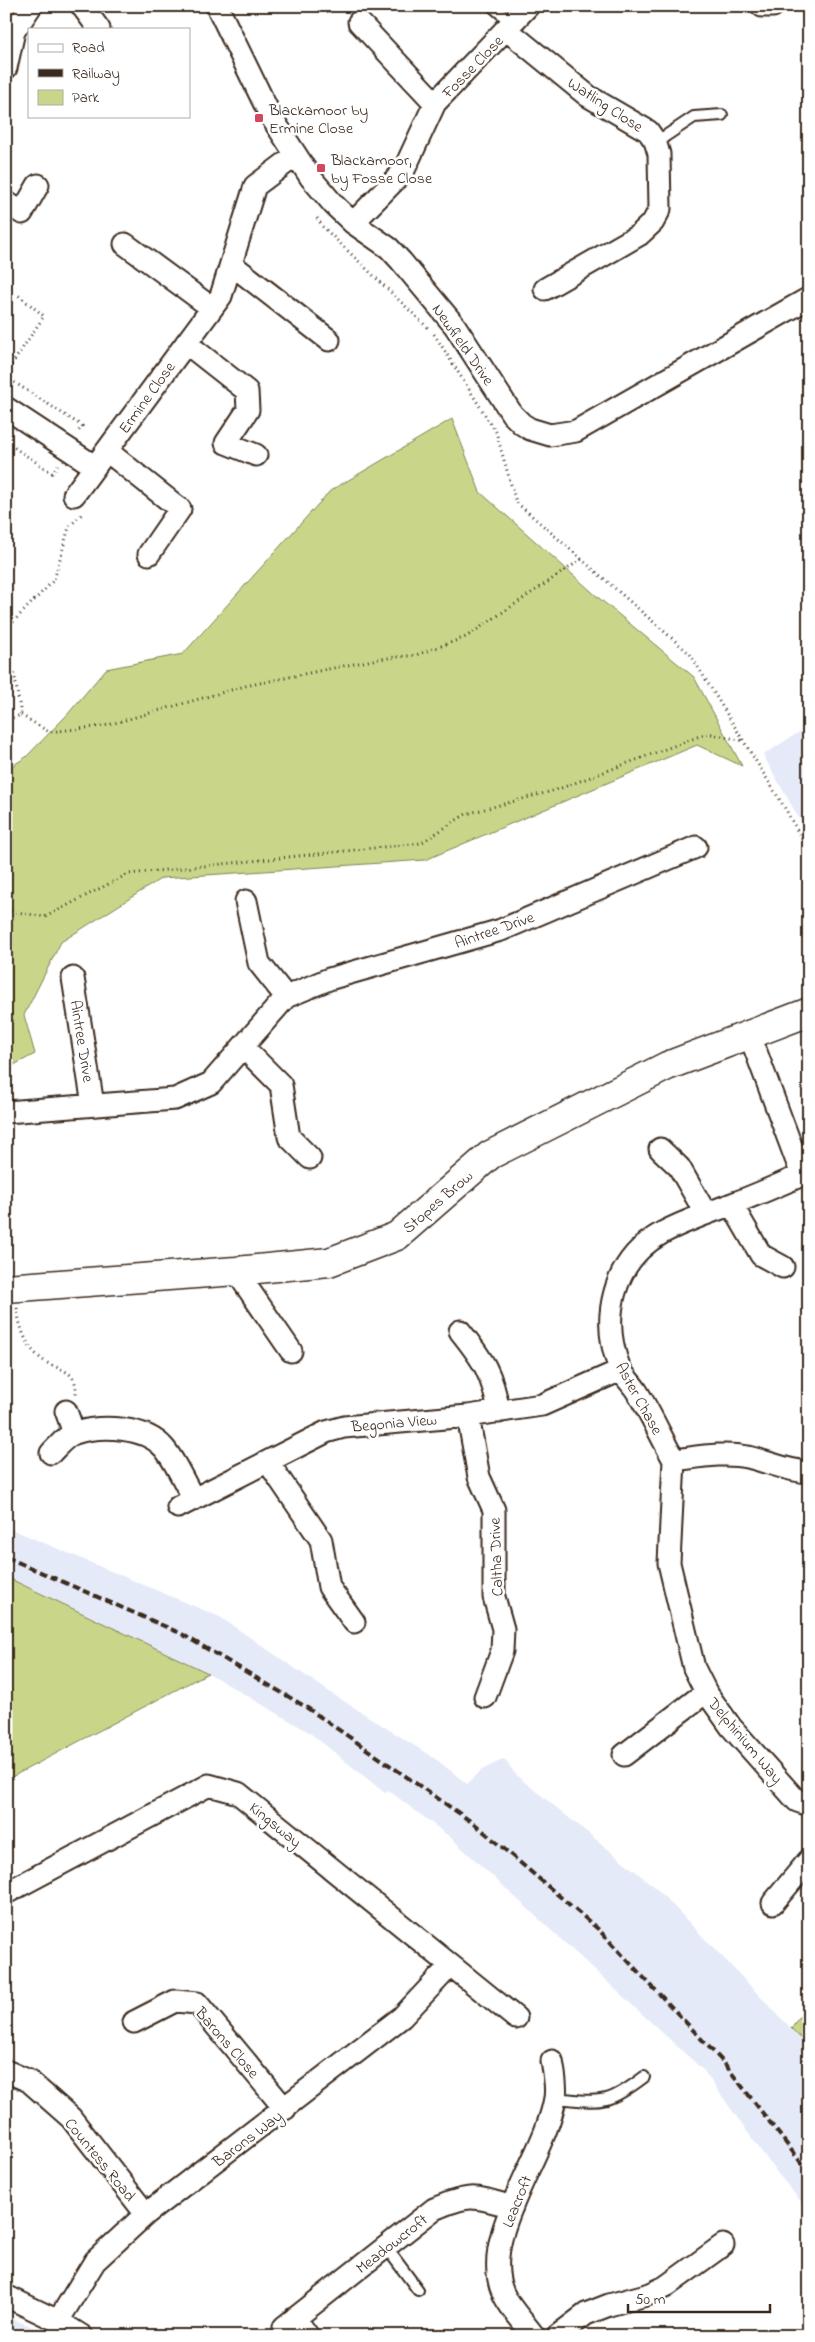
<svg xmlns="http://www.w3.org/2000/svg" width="815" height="2342" viewBox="0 0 815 2342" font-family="'Indie Flower',sans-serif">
<rect width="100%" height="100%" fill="#fff"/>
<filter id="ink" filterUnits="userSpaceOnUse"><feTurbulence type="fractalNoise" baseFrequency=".02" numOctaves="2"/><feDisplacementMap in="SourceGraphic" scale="10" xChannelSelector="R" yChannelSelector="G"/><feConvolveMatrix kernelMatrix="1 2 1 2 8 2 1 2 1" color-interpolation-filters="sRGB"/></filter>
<g filter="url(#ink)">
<path fill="#e5eaf8" d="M809 726V836L763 755Z
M6 1527 220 1617 331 1693 437 1760 467 1784 482 1770 504 1759 517 1776 655 1887 809 2047V2211L774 2169 704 2071 450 1837 388 1790 385 1793 309 1732 208 1673 6 1577Z
M6 2316 54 2336H6Z"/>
<path fill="#c9d68a" stroke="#828054" d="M452 419 480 492 600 599 694 677 742 766 697 745 425 860 162 878 61 942 24 1015 35 1054 6 1069V770L26 757 67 715 106 669 183 654 330 491Z
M6 1577 208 1673 6 1780Z
M809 2004V2047L791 2028Z"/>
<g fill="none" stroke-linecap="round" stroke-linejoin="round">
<g stroke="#3b2a1e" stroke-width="14">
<path id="service" d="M492 6 513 24
M655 143 694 117 722 115
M555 2098C601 2102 606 2106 644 2077
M386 2247 418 2290"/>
</g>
<g stroke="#3b2a1e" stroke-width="25">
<path id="minor" d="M82 6 99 29
M217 6 270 115 311 178 334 205 353 223 389 248 401 261 455 326 512 414 522 424 530 429 550 435 576 431 809 298
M762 6H773
M359 22 435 103
M507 30 588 96 648 131 655 141 659 154 660 209 653 222 639 235 545 289
M6 68 14 31 31 6
M6 202 22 213 38 185
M353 223 403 172 435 103 528 6
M125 244 212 308
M231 264 329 340
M186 343 247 391 248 410 226 443 256 455
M6 408 94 466
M107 451 180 509 149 554
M74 495 221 296 255 186 295 156
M246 901 259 963 286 997
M73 978 93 1105
M243 1047 281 1085 289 1137 310 1158
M6 1112 175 1099 211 1083 286 997 329 979 501 930 696 847
M660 1149 679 1167 706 1214
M732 1205 761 1255 783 1267
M236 1271 291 1351
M460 1331C484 1361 492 1373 499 1412
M66 1411 74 1433
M468 1416 479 1477 494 1510V1597L503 1629 502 1651 485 1697
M51 1453C58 1446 66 1436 75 1433 101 1425 145 1426 164 1448 176 1462 184 1483 194 1499
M674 1460C661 1437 650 1412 636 1390 631 1383 624 1376 620 1369 600 1319 612 1261 662 1233 684 1221 709 1213 732 1204 756 1195 779 1185 802 1175L749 1033
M674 1460 669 1563 694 1668 706 1692 731 1727 797 1801 809 1805
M674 1460C699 1457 723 1452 748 1457 769 1462 787 1471 809 1472
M268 1462 321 1540 329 1587 354 1622
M178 1507 326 1432 344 1427 468 1416 542 1405 621 1370
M624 1755 706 1692
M6 1893 209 1785 238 1793 516 2018
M773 1903 809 1860
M134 2022 175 2001 197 2003 285 2109
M6 2071 29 2081 71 2118 146 2214
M6 2296 58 2321 82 2336
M295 2318 308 2336
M58 2321 95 2261 146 2214 402 2017 450 1966
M284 2327 434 2209C470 2193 475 2196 512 2207
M534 2336C524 2322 510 2309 503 2293 478 2236 546 2156 555 2098 557 2086 554 2073 552 2061
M557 2336 586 2314 609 2305 650 2294 665 2287 723 2245"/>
</g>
<g stroke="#3b2a1e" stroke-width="31">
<path id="secondary" d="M6 1288 236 1271 329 1262 397 1236 490 1155 667 1066 809 1012"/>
</g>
<path stroke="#3b2a1e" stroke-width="3" stroke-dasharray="1 4" stroke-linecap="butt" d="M317 218 323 227 428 328
M434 334 496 432 516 502 690 654 786 810 809 852
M6 373 44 316 18 295
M6 377 82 426 78 432
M6 442 52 473 58 465
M6 629 54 580 69 527 82 514
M6 661 14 672 21 715 6 720
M21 715 49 732 104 726 245 686 378 659 416 655 466 637 582 559
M6 910 45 917 128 874 421 843 466 814 556 790 708 733 744 741
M17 1308C19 1325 25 1345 39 1357 55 1372 78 1366 76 1395"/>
<use href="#service" stroke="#fff" stroke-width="10"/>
<use href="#minor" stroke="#fff" stroke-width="21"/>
<use href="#secondary" stroke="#fff" stroke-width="28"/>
<path stroke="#3b2a1e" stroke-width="4" stroke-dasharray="8 4" stroke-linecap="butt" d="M6 1557 180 1633 306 1707 476 1825 598 1929 724 2063 809 2173"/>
</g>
</g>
<g fill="#d1495b" stroke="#fff" stroke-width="2">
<rect x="254" y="113" width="10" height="10" rx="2.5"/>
<rect x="316" y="163" width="10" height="10" rx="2.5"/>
</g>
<g text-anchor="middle" stroke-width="5" stroke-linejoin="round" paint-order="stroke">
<g font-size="16" fill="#3b2a1e" stroke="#fff">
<text transform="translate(472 66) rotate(-46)" y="6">Fosse Close</text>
<text transform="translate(606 104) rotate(33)" y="6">Watling Close</text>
<text transform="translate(464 344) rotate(55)" y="6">Newfield Drive</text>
<text transform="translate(146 397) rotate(-54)" y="6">Ermine Close</text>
<text transform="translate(494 929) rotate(-19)" y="6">Aintree Drive</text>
<text transform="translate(83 1041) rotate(81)" y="6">Aintree Drive</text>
<text transform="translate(437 1201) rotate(-41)" y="6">Stopes Brow</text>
<text transform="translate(640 1398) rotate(61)" y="6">Aster Chase</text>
<text transform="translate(394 1422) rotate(-5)" y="6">Begonia View</text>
<text transform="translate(495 1557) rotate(-92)" y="6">Caltha Drive</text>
<text transform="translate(746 1740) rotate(50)" y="6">Delphinium Way</text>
<text transform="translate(276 1824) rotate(39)" y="6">Kingsway</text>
<text transform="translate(228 2042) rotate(49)" y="6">Barons Close</text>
<text transform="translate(247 2138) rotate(-37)" y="6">Barons Way</text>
<text transform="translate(101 2159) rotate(51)" y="6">Countess Road</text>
<text transform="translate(516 2201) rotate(-68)" y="6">Leacroft</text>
<text transform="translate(391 2243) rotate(-38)" y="6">Meadowcroft</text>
</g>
<g font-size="16" fill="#3b2a1e" stroke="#fff" text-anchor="start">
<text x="269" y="115">Blackamoor by<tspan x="269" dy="18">Ermine Close</tspan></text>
<text x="331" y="165">Blackamoor,<tspan x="331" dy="18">by Fosse Close</tspan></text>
</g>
</g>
<rect width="815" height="2342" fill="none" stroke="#fff" stroke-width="25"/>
<rect x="12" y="12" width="790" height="2317" fill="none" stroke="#3b2a1e" stroke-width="2" filter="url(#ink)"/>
<rect x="28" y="28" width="162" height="90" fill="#ffffff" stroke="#b1aaa5"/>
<rect x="38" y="44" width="25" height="8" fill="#ffffff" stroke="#b1aaa5"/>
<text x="72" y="52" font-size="15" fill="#3b2a1e">Road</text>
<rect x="38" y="69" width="25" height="8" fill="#3b2a1e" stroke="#b1aaa5"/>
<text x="72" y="78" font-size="15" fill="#3b2a1e">Railway</text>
<rect x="38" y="90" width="25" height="15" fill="#c9d68a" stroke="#b1aaa5"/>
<text x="72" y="102" font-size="15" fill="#3b2a1e">Park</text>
<path d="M628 2304v8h142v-8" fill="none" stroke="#3b2a1e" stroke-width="2.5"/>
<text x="635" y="2304" font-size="15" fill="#3b2a1e" stroke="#ffffff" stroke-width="4" paint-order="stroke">50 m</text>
</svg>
